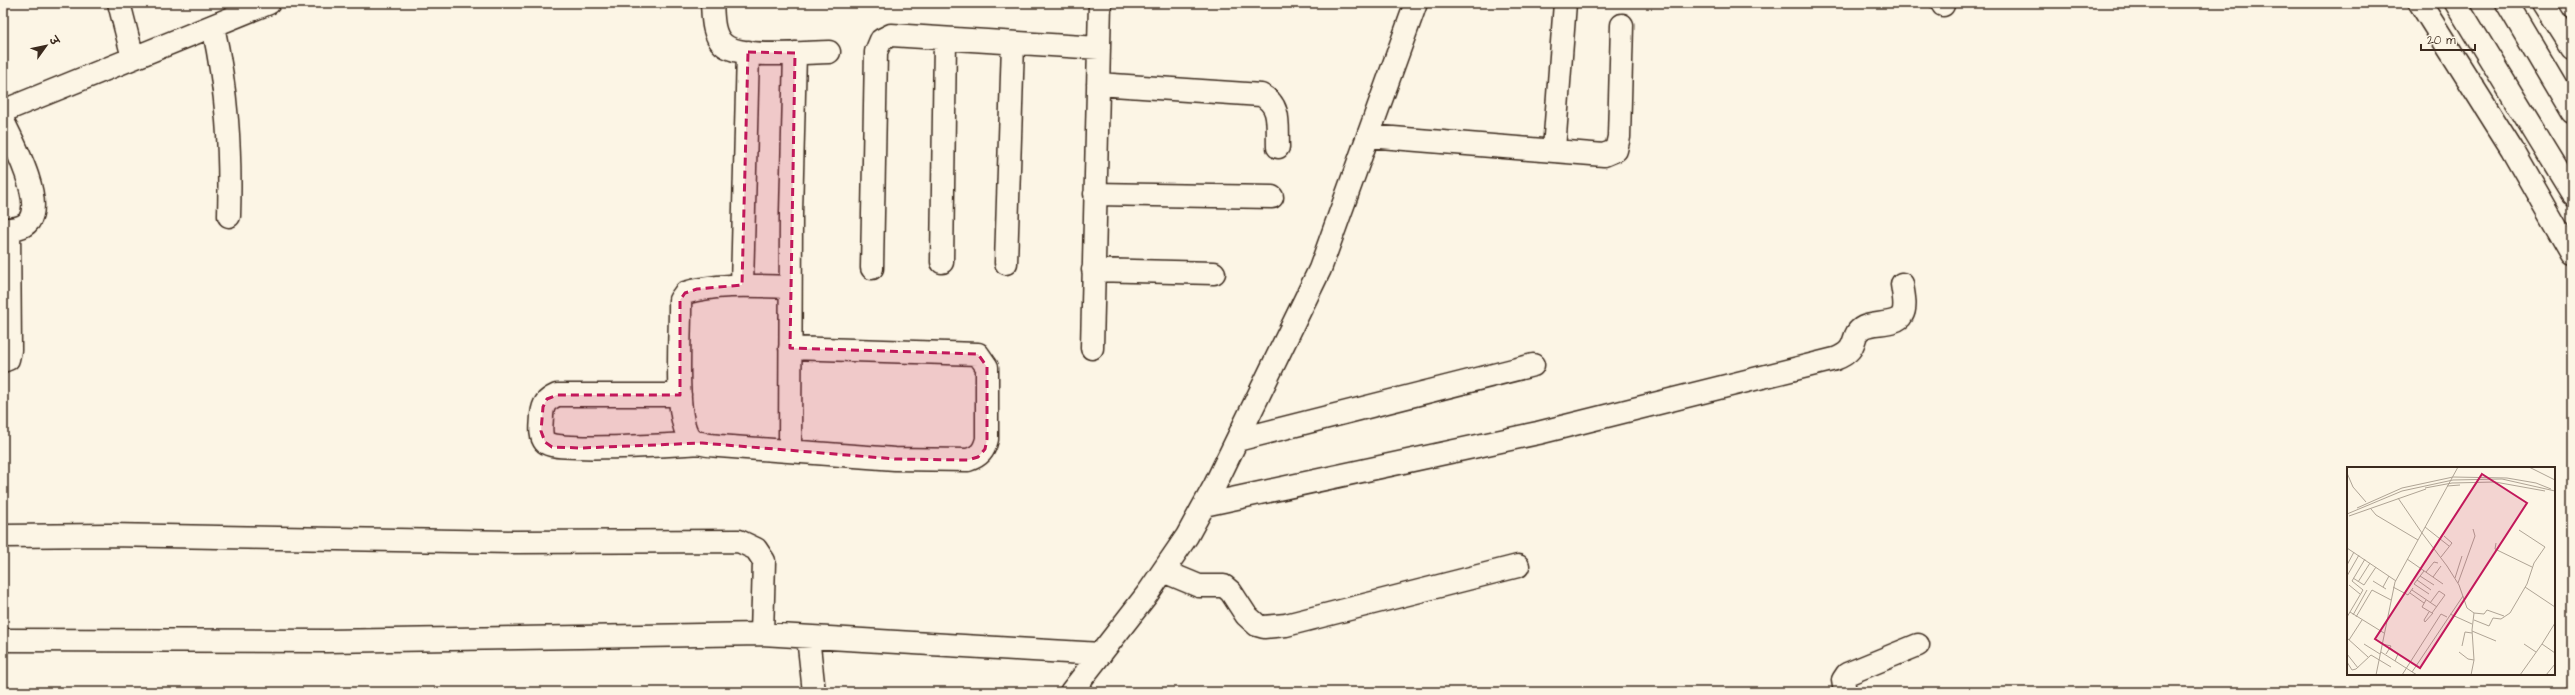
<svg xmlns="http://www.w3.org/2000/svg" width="2575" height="695" viewBox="0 0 2575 695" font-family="'Architects Daughter','Playpen Sans Deva',sans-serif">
<rect width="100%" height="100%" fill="#fcf5e5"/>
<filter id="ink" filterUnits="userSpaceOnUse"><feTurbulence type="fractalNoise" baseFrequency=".025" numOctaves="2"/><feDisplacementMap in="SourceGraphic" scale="8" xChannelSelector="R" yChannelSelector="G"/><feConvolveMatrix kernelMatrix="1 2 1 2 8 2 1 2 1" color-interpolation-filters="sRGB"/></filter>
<g filter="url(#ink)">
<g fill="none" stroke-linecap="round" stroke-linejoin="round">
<g stroke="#3b2a1e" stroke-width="25">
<path id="minor" d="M119 3 133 58
M712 3C713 16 712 34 723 44 740 60 806 52 829 52
M1942 3 1943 5
M2420 3 2512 149 2572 254
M2544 3 2572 47
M213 26C227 91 231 149 229 216
M1098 84 1261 95C1282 105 1277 127 1278 147
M3 111 269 3
M3 121C13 142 44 199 29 221 23 229 12 229 3 229
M1368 136 1604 155 1616 150 1619 137 1622 25
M1554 149 1565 3
M1095 194 1272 197
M942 262 945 40
M1006 263 1013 44
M872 268 876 52 881 40 891 35 1099 48
M1093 270 1214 273
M742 285 748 52
M790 348 978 354 987 367V439C984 451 980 456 968 460L895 459 719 446C710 445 696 445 690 438 673 418 681 329 680 300L685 293C719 283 755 286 790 287
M1092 348 1100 3
M3 361 8 359 10 350 9 229
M680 395H557C546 400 543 404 542 415 542 424 539 435 545 442 553 453 681 444 702 443
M1237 440 1533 365
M790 450 791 213 795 53
M1204 505 1538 433 1835 359C1862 349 1848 335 1864 327 1874 322 1897 325 1902 315 1907 307 1903 293 1902 284
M3 536 109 535 513 542 739 541 756 549 764 561 762 634
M1163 571 1199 586H1224L1231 592 1246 615 1257 625 1264 627 1286 625 1518 566
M808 637 814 692
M3 640 327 641 762 634 1101 654
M1071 692 1148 593 1187 536 1215 485 1320 269 1416 3
M1845 692 1843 680 1847 674 1918 645"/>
</g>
<g stroke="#3b2a1e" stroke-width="25">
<path id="highway" d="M2456 3 2572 193
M2507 3 2572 113"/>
</g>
<use href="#minor" stroke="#fcf5e5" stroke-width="22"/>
<use href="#highway" stroke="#fcf5e5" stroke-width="22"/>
</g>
</g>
<path fill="#c2185b" fill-opacity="0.2" stroke="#c2185b" stroke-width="3" stroke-dasharray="8 5" stroke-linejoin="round" d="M748 52 795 53 790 348 978 354 987 367V439L985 449 978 457 968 460 895 459 702 443 581 448 552 447 545 442 541 431 543 407 547 399 557 395H680V300L685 293 697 289 742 285Z"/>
<g transform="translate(2347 467)">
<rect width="208" height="208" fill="#fcf5e5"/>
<path fill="none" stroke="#afa495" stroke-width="1" d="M182 0 208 13M0 6 6 20 19 35M100 19 113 18M78 21 105 16 148 15 198 24M51 31 75 66 100 99 112 118 120 141 127 146 125 163 127 193 124 208M10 41 55 21 106 10 160 11 189 16 204 22M24 42 29 48 71 73M0 47 55 24 106 13 155 12 208 24M2 49 79 22M78 60 102 79M149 76 148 82 185 100M0 81 49 114M94 90 105 76 97 69M60 92 96 117M0 98 7 85M77 104 67 117 82 127M79 105 87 95 91 96M0 109 12 88M73 109 87 118M86 110 94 99M6 111 17 118 29 100M108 111 115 89M70 113 84 123M26 114 39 122M11 115 23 96M111 116 128 69 126 62M2 118 13 127M36 120 42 109M46 120 61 128 66 121M178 120 208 140M65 123 90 140M63 126 77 136M79 133 75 140 85 146 98 128 92 124 83 136M3 145 37 166M82 145 77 153 78 155 86 146M127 146 137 147 140 143 157 149M103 147 125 157M6 148 20 123M0 150 16 123 5 114 18 92M9 150 25 123 44 133M127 153 142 159 146 151 154 152 163 146 180 117 187 96 198 80 172 63M125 164 149 174M0 171 21 190M2 173 15 153M17 177 33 187M35 177 44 179 39 187M177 177 189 185M195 177 208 156M115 179 118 165 125 166M43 181 51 187 48 194M34 185 70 208M112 185 121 192 127 193M0 187 11 201M0 195 5 203 9 202 24 188 44 200M65 205 116 129M29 208 48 115 111 0M55 208 94 147 100 150M173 208 195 177 208 186M199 208 208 197"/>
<path fill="#c2185b" fill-opacity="0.15" stroke="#c2185b" stroke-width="2" d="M135 7 180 36 73 201 28 172Z"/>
<rect width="208" height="208" fill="none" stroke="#3b2a1e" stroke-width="2"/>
</g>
<rect width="2575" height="695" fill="none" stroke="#fcf5e5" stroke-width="16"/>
<rect x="8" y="8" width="2559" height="679" fill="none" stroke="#3b2a1e" stroke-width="1.5" filter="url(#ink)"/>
<g transform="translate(46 46) rotate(57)" stroke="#fcf5e5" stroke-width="3" paint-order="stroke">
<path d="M0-3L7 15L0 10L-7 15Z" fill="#3b2a1e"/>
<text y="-6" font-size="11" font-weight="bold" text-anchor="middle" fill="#3b2a1e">उ</text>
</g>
<path d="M2421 44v6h54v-6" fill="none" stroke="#3b2a1e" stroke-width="2"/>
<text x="2427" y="44" font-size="12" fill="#3b2a1e" stroke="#fcf5e5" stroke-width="3" paint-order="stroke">20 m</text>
</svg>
